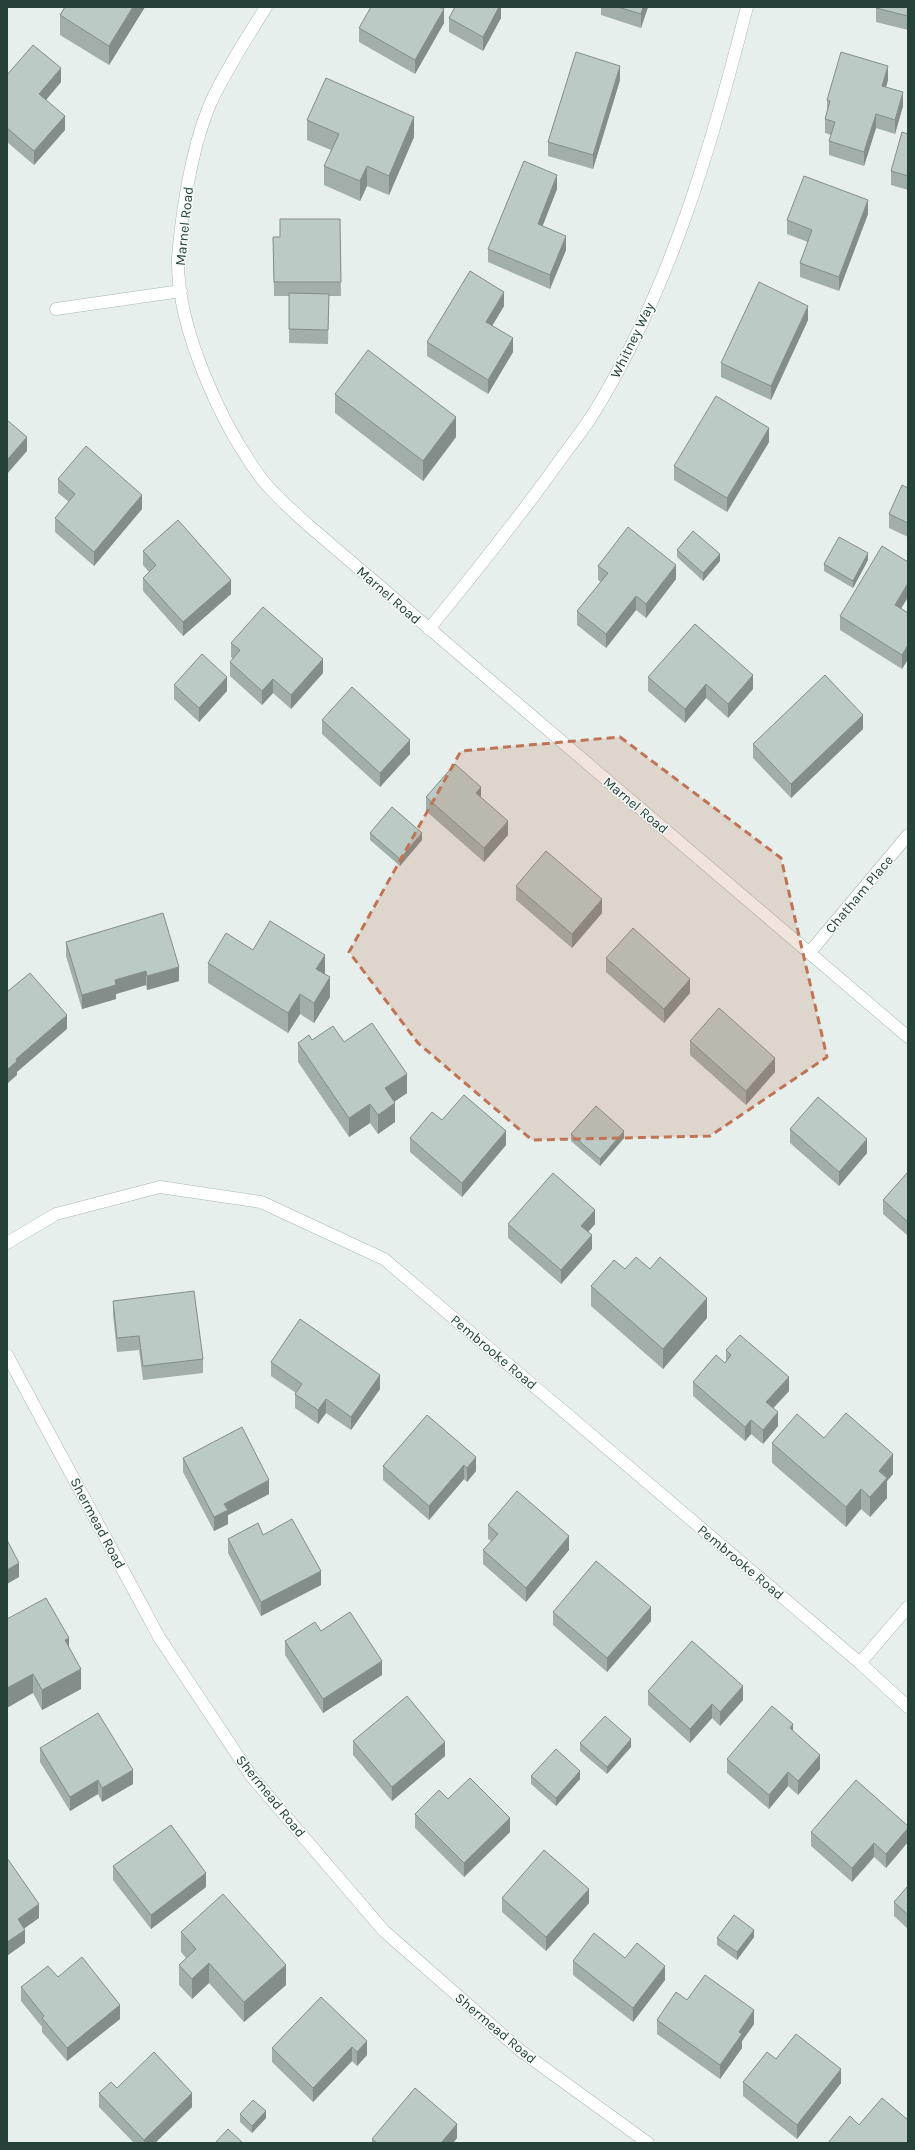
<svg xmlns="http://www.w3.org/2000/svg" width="915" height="2150" viewBox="0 0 915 2150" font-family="Karla,sans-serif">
<rect width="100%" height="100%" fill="#e6efeb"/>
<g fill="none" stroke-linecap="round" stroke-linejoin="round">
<g stroke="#a8b8b2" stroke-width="13">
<path id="street" d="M266 7C246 39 226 70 210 104 199 131 192 159 187 188 183 212 179 236 178 260 177 328 221 424 261 478 274 495 292 510 308 525L908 1037
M56 309 181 291
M429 629C473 575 517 520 558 463 570 446 584 429 595 411 670 289 712 145 747 7
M810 952 908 835
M7 1243 56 1214 160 1187 261 1202 384 1259 860 1663 908 1707
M7 1355 159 1637 252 1777 384 1931 521 2051 648 2143
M860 1663 908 1607"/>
</g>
<use href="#street" stroke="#fff" stroke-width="12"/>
</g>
<path fill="#a1aea9" d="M65 7H145L109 65 60 35V15Z
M501 7V18L483 51 449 32V18Z
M601 7H648L641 28 601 15Z
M876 7H908V30L876 22Z
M444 23 415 74 359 42V28Z
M7 75 61 82 46 100 65 130 34 165 7 142Z
M620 80 593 169 548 156V142Z
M888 80 886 87 903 106 895 134 876 128 864 166 829 155V141L831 135 825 133V119L827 114V100Z
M307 120 414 137 389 195 367 186 360 201 324 185V166L331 150 307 140Z
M908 134V190L891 185V171Z
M557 189 542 226 566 250 550 289 488 262V249Z
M868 214 839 291 800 277V263L808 242 787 234V220Z
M340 219 341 296H329L328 344 289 343V296H274L273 237H280Z
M504 306 492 326 513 352 488 394 427 356V342Z
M808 320 771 400 721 377V363Z
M335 394 456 437 423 481 335 413Z
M769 442 727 512 674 480V466Z
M58 479 142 509 94 566 55 532V518L69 502 58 493Z
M908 488V537L889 528V514Z
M677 550 720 561 703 581 677 557Z
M143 551 231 594 183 636 143 591V578L149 572 143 565Z
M868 560 853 588 824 571V564Z
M598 566 676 579 646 618 636 610 606 648 577 625V611L601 582 598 580Z
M908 597 901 608 908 613V659L902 669 840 630V616Z
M231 643 323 673 291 709 273 693 262 705 230 676V662L233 659 231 657Z
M648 677 753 689 728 718 706 698 685 723 648 691Z
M174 685 227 691 199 722 174 699Z
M322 720 410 754 380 787 322 734Z
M863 729 791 798 753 758V744Z
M426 797 481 798 508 835 484 862 426 811Z
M370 833 422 840 400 866 370 840Z
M516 886 602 913 572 948 516 900Z
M66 942 179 981 147 990 146 985 116 994V999L82 1009 66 956Z
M253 950 325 974 330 997 314 1023 300 1014 288 1033 208 983V963Z
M606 958 690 993 664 1023 606 972Z
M312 1040 344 1042 407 1093 394 1102 395 1122 378 1134 370 1123 349 1137 298 1062V1043Z
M690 1041 775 1072 746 1105 690 1055Z
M442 1120 506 1145 462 1197 410 1152V1138Z
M790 1129 867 1153 839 1186 790 1143Z
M571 1134 624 1138 600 1166 571 1141Z
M908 1172V1236L883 1214V1200Z
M508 1224H595L588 1232 592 1249 561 1284 508 1238Z
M625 1269H650L707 1318 663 1369 591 1306V1286Z
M113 1301 203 1359V1373L143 1380 139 1350 117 1352 113 1315Z
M726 1350 789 1391 773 1408 778 1426 763 1444 751 1434 745 1441 693 1396V1382L725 1363 726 1362Z
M271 1362 380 1389 351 1430 326 1413 318 1424 295 1408V1394L296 1393 271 1376Z
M427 1415 476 1471 467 1482 464 1479 429 1520 383 1480V1466Z
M824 1438 893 1474 887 1481V1498L870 1517 861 1509 846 1527 772 1463V1443Z
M183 1458 269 1494 228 1515V1524L214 1531 183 1472Z
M488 1525 569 1550 526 1602 483 1564V1550L491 1541 488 1539Z
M263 1535 321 1585 261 1616 228 1553V1539Z
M553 1612 651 1621 607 1672 553 1625Z
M7 1619 69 1648 81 1689 42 1710 33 1693Z
M321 1631 382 1675 323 1713 285 1655V1641Z
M648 1691 743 1700 720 1726 712 1718 690 1743 648 1705Z
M793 1731 820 1769 798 1795 788 1786 769 1809 727 1773V1759Z
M353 1741 445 1756 392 1801 353 1755Z
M580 1743 631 1747 607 1774 580 1751Z
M40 1748 133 1784 102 1802 98 1794 70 1811 40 1762Z
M531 1776 580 1779 556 1806 531 1784Z
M448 1799 510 1832 464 1877 415 1828V1814Z
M908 1826V1842L886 1868 874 1857 852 1882 811 1846V1832Z
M113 1866 206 1887 151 1929 113 1880Z
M908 1886V1929L894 1916V1902Z
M502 1898 589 1903 546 1951 502 1912Z
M181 1932 286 1985 244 2022 209 1983 192 1999 179 1985V1965L186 1958 181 1952Z
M754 1937 737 1960 717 1945V1938Z
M625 1958 665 1980 633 2022 573 1975V1961Z
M21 1987 120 2019 67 2061 42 2032V2027L21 2001Z
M321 1997 367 2055 357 2066 352 2061 313 2102 272 2062V2048Z
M687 2000 754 2024 742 2041V2048L720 2079 657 2034V2020Z
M776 2059 841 2083 797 2139 743 2096V2082Z
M99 2093 192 2107 155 2143H134L99 2107Z
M240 2114 266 2118 252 2133 240 2122Z
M457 2138 453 2143H372V2139Z"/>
<path fill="#838d89" d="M133 7H145L109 65V46Z
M499 7H501V18L483 51V37Z
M643 7H648L641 28V14Z
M444 9V23L415 74V60Z
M620 66V80L593 169V155Z
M888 66V80L882 100V86Z
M61 68V82L39 108V94Z
M903 92V106L895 134V120Z
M876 114V128L864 166V152Z
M65 116V130L34 165V151Z
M414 117V137L389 195V176Z
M367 166V186L360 201V181Z
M557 175V189L538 238V224Z
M868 200V214L839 291V277Z
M566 236V250L550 289V275Z
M504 292V306L486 336V322Z
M808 306V320L771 400V386Z
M513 338V352L488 394V380Z
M456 417V437L423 481V461Z
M769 428V442L727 512V498Z
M27 437V451L7 474V460Z
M142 495V509L94 566V552Z
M868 553V560L853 588V581Z
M720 554V561L703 581V573Z
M676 565V579L646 618V604Z
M231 580V594L183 636V622Z
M908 583V597L895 619V605Z
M636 596V610L606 648V634Z
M908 645V659L902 669V655Z
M323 659V673L291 709V695Z
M753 675V689L728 718V704Z
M227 677V691L199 722V708Z
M273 679V693L262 705V691Z
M706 684V698L685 723V709Z
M863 715V729L791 798V784Z
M410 740V754L380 787V773Z
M481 787V801L476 793Z
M508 821V835L484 862V848Z
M422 833V840L400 866V859Z
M602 899V913L572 948V934Z
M325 955V975L316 969Z
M179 967V981L147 990V976Z
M146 971V985L116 994V999L82 1009V995L115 980Z
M330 977V997L314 1023V1003Z
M690 979V993L664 1023V1009Z
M300 994V1014L288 1033V1013Z
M67 1015V1029L17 1072V1075L7 1084V1070L16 1059Z
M775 1058V1072L746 1105V1091Z
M407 1074V1093L385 1108V1088Z
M395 1103V1122L378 1134V1115Z
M370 1104V1123L349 1137V1118Z
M506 1131V1145L462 1197V1183Z
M624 1131V1138L600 1166V1159Z
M867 1139V1153L839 1186V1172Z
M595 1210V1224L581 1240V1226Z
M592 1235V1249L561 1284V1270Z
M707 1298V1318L663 1369V1349Z
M380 1375V1389L351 1430V1417Z
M789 1377V1391L766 1416V1402Z
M326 1399V1413L318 1424V1410Z
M778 1412V1426L763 1444V1430Z
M751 1420V1434L745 1441V1427Z
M893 1454V1474L887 1481V1498L870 1517V1497L879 1471Z
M476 1457V1471L467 1482V1468Z
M464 1465V1479L429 1520V1506Z
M269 1480V1494L228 1515V1524L214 1531V1517L224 1504Z
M861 1489V1509L846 1527V1507Z
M569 1536V1550L526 1602V1588Z
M19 1563V1577L7 1584V1570Z
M321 1571V1585L261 1616V1602Z
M651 1607V1621L607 1672V1658Z
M69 1638V1658L65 1640Z
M382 1661V1675L323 1713V1699Z
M81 1669V1689L42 1710V1690Z
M33 1674V1693L7 1708V1688Z
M743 1686V1700L720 1726V1712Z
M712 1704V1718L690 1743V1729Z
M793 1724V1738L790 1728Z
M631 1739V1747L607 1774V1767Z
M445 1742V1756L392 1801V1787Z
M820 1755V1769L798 1795V1781Z
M133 1770V1784L102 1802V1788Z
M580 1771V1779L556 1806V1798Z
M788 1772V1786L769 1809V1795Z
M98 1780V1794L70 1811V1797Z
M510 1818V1832L464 1877V1863Z
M908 1828V1842L886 1868V1854Z
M874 1843V1857L852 1882V1868Z
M206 1873V1887L151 1929V1915Z
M589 1889V1903L546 1951V1937Z
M39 1904V1918L18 1933V1919Z
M25 1930V1943L7 1956V1942Z
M754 1930V1937L737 1960V1952Z
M209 1963V1983L192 1999V1979Z
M286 1965V1985L244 2022V2002Z
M665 1966V1980L633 2022V2008Z
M120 2005V2019L67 2061V2048Z
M754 2010V2024L742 2041V2048L720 2079V2065L739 2032Z
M367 2041V2055L357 2066V2052Z
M352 2047V2061L313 2102V2088Z
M841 2069V2083L797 2139V2125Z
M192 2093V2107L155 2143H144V2140Z
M266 2111V2118L252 2133V2126Z
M457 2124V2138L453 2143H441Z"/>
<path fill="#bbcac4" stroke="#838d89" d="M65 7H133L109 46 60 15Z
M371 7H440L444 9 415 60 359 28Z
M455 7H499L483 37 449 18Z
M618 7H643L641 14Z
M876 7H908V16L876 8Z
M33 45 61 68 39 94 65 116 34 151 7 128V75Z
M576 52 620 66 593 155 548 142Z
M841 52 888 66 882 86 903 92 895 120 876 114 864 152 829 141 835 122 825 119 830 101 827 100Z
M326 78 414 117 389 176 367 166 360 181 324 166 339 134 307 120Z
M902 132 908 134V176L891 171Z
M524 161 557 175 538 224 566 236 550 275 488 249Z
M804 176 868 200 839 277 800 263 812 230 787 220Z
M280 219H340L341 282H274L273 237H280Z
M470 271 504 292 486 322 513 338 488 380 427 342Z
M759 282 808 306 771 386 721 363Z
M289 293 329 294 328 330 289 329Z
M368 350 456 417 423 461 335 394Z
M716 396 769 428 727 498 674 466Z
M7 420 27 437 7 460Z
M86 446 142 495 94 552 55 518 75 494 58 479Z
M902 485 908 488V523L889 514Z
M178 520 231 580 183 622 143 578 156 565 143 551Z
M628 527 676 565 646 604 636 596 606 634 577 611 608 573 598 566Z
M693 531 720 554 703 573 677 550Z
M839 537 868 553 853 581 824 564Z
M882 546 908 562V583L895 605 908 613V645L902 655 840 616Z
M263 607 323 659 291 695 273 679 262 691 230 662 240 650 231 643Z
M695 624 753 675 728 704 706 684 685 709 648 677Z
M202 654 227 677 199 708 174 685Z
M825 675 863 715 791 784 753 744Z
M352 687 410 740 380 773 322 720Z
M455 764 481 787 476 793 508 821 484 848 426 797Z
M392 807 422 833 400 859 370 833Z
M546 851 602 899 572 934 516 886Z
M163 913 179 967 147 976 146 971 115 980 116 985 82 995 66 942Z
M270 921 325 955 316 969 330 977 314 1003 300 994 288 1013 208 963 226 933 253 950Z
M633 928 690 979 664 1009 606 958Z
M30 973 67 1015 16 1059 17 1061 7 1070V992Z
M719 1008 775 1058 746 1091 690 1041Z
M372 1023 407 1074 385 1088 395 1103 378 1115 370 1104 349 1118 298 1043 309 1035 312 1040 333 1026 344 1042Z
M464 1095 506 1131 462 1183 410 1138 432 1112 442 1120Z
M818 1097 867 1139 839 1172 790 1129Z
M596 1106 624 1131 600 1159 571 1134Z
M908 1172V1222L883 1200Z
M553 1173 595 1210 581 1226 592 1235 561 1270 508 1224Z
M636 1257 650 1269 660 1257 707 1298 663 1349 591 1286 614 1260 625 1269Z
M194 1291 203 1359 143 1366 139 1336 117 1338 113 1301Z
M300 1319 380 1375 351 1417 326 1399 318 1410 295 1394 302 1384 271 1362Z
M740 1335 789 1377 766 1402 778 1412 763 1430 751 1420 745 1427 693 1382 716 1355 725 1363 731 1355 726 1350Z
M846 1413 893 1454 879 1471 887 1478 870 1497 861 1489 846 1507 772 1443 797 1414 824 1438Z
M427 1415 476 1457 467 1468 464 1465 429 1506 383 1466Z
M242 1427 269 1480 224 1504 228 1510 214 1517 183 1458Z
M517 1491 569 1536 526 1588 483 1550 498 1534 488 1525Z
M292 1519 321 1571 261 1602 228 1539 258 1523 263 1535Z
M7 1540 19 1563 7 1570Z
M596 1561 651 1607 607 1658 553 1612Z
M46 1598 69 1638 65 1640 81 1669 42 1690 33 1674 7 1688V1619Z
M350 1612 382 1661 323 1699 285 1641 315 1622 321 1631Z
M692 1641 743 1686 720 1712 712 1704 690 1729 648 1691Z
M407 1696 445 1742 392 1787 353 1741Z
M772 1706 793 1724 790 1728 820 1755 798 1781 788 1772 769 1795 727 1759Z
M98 1713 133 1770 102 1788 98 1780 70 1797 40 1748Z
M605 1716 631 1739 607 1767 580 1743Z
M556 1749 580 1771 556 1798 531 1776Z
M470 1778 510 1818 464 1863 415 1814 439 1790 448 1799Z
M856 1780 908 1826V1828L886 1854 874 1843 852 1868 811 1832Z
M171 1825 206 1873 151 1915 113 1866Z
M544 1850 589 1889 546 1937 502 1898Z
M7 1858 39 1904 18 1919 25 1930 7 1942Z
M908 1886V1915L894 1902Z
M223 1894 286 1965 244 2002 209 1963 192 1979 179 1965 196 1949 181 1932Z
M734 1915 754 1930 737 1952 717 1938Z
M594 1933 625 1958 637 1943 665 1966 633 2008 573 1961Z
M82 1957 120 2005 67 2048 42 2018 44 2016 21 1987 48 1966 58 1977Z
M705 1975 754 2010 739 2032 742 2034 720 2065 657 2020 676 1992 687 2000Z
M321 1997 367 2041 357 2052 352 2047 313 2088 272 2048Z
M796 2034 841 2069 797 2125 743 2082 767 2052 776 2059Z
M154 2052 192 2093 144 2140 99 2093 111 2082 117 2088Z
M415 2088 457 2124 441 2143H377L372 2139Z
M882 2098 908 2120V2143H828L850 2116 859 2125Z
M253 2100 266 2111 252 2126 240 2114Z
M228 2129 243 2143H215Z"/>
<path fill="#c07456" fill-opacity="0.2" stroke="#c07456" stroke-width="3" stroke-dasharray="8 5" stroke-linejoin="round" d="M620 737 781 858 827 1057 710 1136 532 1140 418 1043 349 952 461 751Z"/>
<g text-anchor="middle" stroke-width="3" stroke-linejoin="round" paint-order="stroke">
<g font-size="14" fill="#24423a" stroke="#f7fbf9">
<text transform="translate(184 226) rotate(-84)" y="5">Marnel Road</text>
<text transform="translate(632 340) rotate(-64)" y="5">Whitney Way</text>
<text transform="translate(389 595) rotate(41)" y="5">Marnel Road</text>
<text transform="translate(636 805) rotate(40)" y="5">Marnel Road</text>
<text transform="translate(859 894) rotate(-50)" y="5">Chatham Place</text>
<text transform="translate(494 1352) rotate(40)" y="5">Pembrooke Road</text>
<text transform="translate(98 1523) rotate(62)" y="5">Shermead Road</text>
<text transform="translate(741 1562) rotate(40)" y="5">Pembrooke Road</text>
<text transform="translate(271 1796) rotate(51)" y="5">Shermead Road</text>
<text transform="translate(496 2028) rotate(40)" y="5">Shermead Road</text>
</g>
</g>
<rect width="915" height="2150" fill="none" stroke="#24423a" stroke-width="16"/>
</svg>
